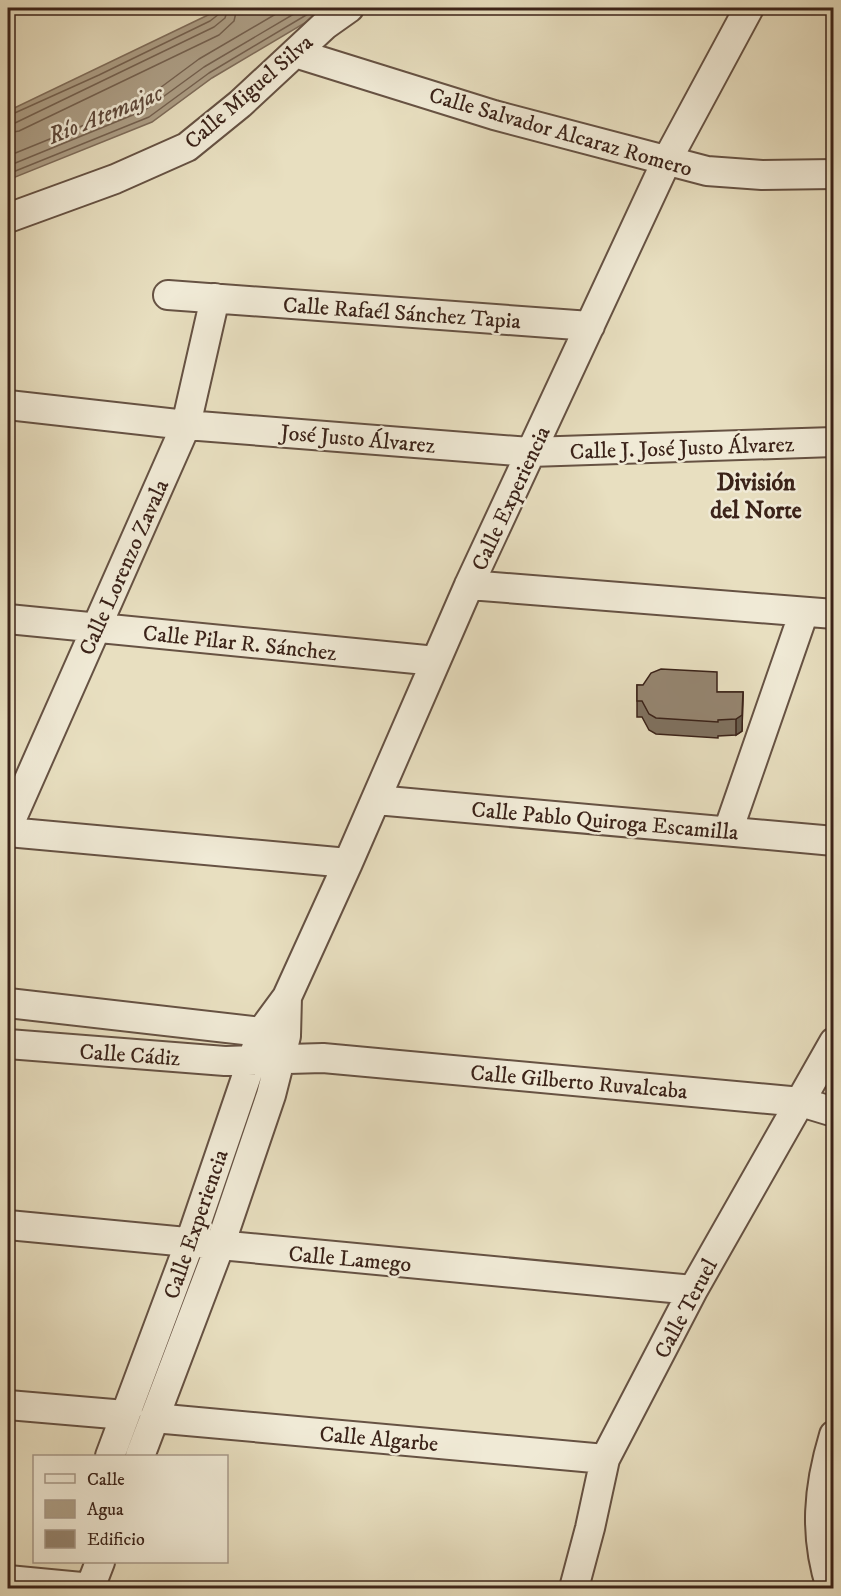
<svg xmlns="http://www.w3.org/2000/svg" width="841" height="1596" viewBox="0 0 841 1596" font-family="'IM FELL DW Pica',serif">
<rect width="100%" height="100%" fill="#e8dfc0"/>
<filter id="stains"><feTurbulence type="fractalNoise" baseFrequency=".00333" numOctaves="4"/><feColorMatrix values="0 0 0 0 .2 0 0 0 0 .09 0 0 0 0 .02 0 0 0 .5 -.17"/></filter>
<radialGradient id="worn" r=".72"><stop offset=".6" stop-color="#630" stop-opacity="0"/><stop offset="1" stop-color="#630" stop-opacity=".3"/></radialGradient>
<path fill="#ad9f87" stroke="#7f6d5b" stroke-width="1.5" d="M217 8H330L212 78 152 122 8 180V111L208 15Z"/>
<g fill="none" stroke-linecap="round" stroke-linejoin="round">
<path stroke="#746150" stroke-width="1.5" d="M8 116 99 75 210 21 219 14 220 8
M8 124 15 123 214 27 225 18 228 8
M8 133 19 131 219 35 234 21 237 8
M8 156 141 102 199 59 286 8
M8 166 145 110 204 67 304 8
M8 174 149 117 209 73 318 8"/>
<g stroke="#665243" stroke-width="32">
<path id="minor" d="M295 53 494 115 707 171 762 175 834 174
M8 218 115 179 187 147 240 104 325 25 349 8
M168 295 590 326
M8 405 186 425 530 452 834 442
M469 585 834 614
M8 619 436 661
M376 800 834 841
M8 827 186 425 215 298
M728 831 804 612
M8 832 348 863
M8 1003 279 1034
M8 1044 225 1061 323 1058 801 1102 834 1112
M8 1225 693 1290
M8 1405 125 1415
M154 1418 605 1459
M110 1456 190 1242 262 1031 287 997 348 863 469 585 666 162 749 8
M140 1456 220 1245 271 1095 286 1036 287 997
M8 1580 92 1588
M90 1588 100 1562
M574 1588 590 1528 605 1459 693 1290 834 1042
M831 1588C814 1535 818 1488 834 1435"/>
</g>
<use href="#minor" stroke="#f0ead6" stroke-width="28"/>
</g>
<path fill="#807260" stroke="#3b2319" stroke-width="1.5" d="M637 685 717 692H743L742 731 736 735 718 736V738L656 734 649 730 642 717H637Z"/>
<path fill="#685d4e" stroke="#3b2319" stroke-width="1.5" d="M743 692 742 731 736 735V719Z"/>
<path fill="#958570" stroke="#3b2319" stroke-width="1.5" d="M661 669 717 672V692H743L742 715 736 719 718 720V722L656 718 649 714 642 701H637V685H643L651 673Z"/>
<g text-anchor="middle" stroke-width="5" stroke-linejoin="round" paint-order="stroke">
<g font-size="22" fill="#3b2319" stroke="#f0ead6">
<text transform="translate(248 91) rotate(-41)" y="8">Calle Miguel Silva</text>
<text transform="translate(561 131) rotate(16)" y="8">Calle Salvador Alcaraz Romero</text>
<text transform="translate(402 312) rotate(4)" y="8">Calle Rafaél Sánchez Tapia</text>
<text transform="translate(358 438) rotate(5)" y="8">José Justo Álvarez</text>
<text transform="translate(682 447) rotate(-2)" y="8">Calle J. José Justo Álvarez</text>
<text transform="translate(510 498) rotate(-65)" y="8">Calle Experiencia</text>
<text transform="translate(123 567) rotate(-66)" y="8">Calle Lorenzo Zavala</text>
<text transform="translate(240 642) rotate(6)" y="8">Calle Pilar R. Sánchez</text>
<text transform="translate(605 820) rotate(5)" y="8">Calle Pablo Quiroga Escamilla</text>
<text transform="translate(130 1054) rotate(4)" y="8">Calle Cádiz</text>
<text transform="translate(579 1081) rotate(5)" y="8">Calle Gilberto Ruvalcaba</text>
<text transform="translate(195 1224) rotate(-71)" y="8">Calle Experiencia</text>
<text transform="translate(350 1258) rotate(5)" y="8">Calle Lamego</text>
<text transform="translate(685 1308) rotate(-62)" y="8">Calle Teruel</text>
<text transform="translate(379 1438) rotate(5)" y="8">Calle Algarbe</text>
</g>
<g font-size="24" font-style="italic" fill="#5d483a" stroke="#f0ead6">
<text transform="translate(105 114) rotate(-22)" y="8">Río Atemajac</text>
</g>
<g font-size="24" font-weight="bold" fill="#3b2319" stroke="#f0ead6">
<text x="756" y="490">División<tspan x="756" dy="28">del Norte</tspan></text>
</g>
</g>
<rect width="841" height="1596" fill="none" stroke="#e8dfc0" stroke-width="30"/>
<rect x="9" y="9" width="823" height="1578" fill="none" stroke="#3b2319" stroke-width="3"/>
<rect x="15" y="15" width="811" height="1566" fill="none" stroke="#3b2319" stroke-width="1.5"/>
<rect x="33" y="1455" width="195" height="108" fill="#f0ead6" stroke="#a89a8a" stroke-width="1.5"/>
<rect x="45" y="1474" width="30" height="9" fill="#f0ead6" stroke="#a89a8a" stroke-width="1.5"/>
<text x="87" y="1485" font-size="18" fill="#3b2319">Calle</text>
<rect x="45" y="1500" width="30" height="18" fill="#ad9f87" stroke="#a89a8a" stroke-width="1.5"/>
<text x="87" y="1515" font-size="18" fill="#3b2319">Agua</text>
<rect x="45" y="1530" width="30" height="18" fill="#958570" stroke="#a89a8a" stroke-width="1.5"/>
<text x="87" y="1545" font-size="18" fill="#3b2319">Edificio</text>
<rect width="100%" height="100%" filter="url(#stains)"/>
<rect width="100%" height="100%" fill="url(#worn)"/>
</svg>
